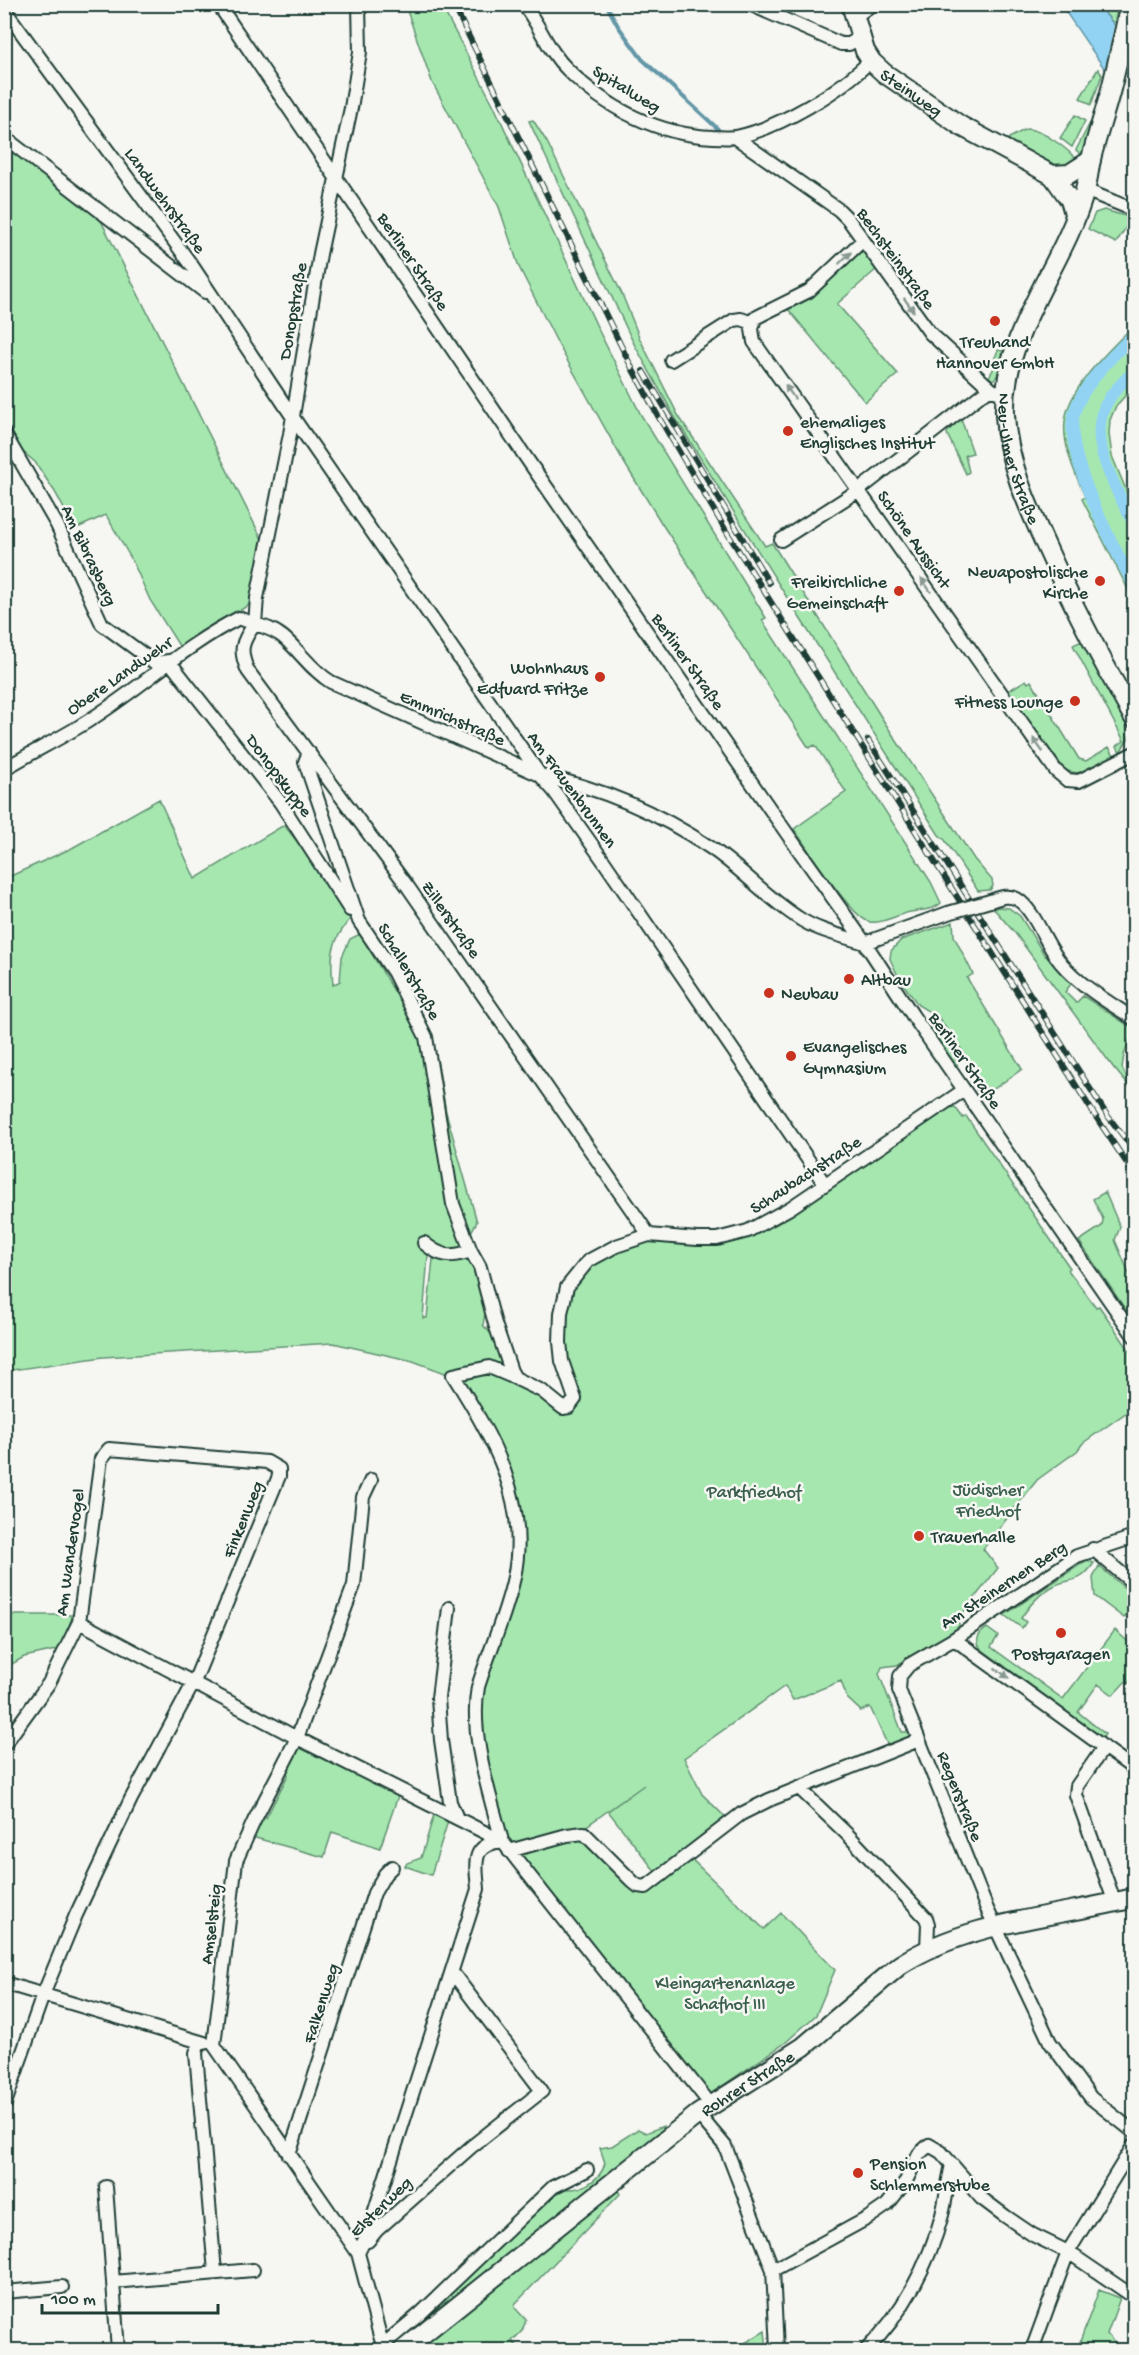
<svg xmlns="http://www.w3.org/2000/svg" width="1139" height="2355" viewBox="0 0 1139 2355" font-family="'Gochi Hand',sans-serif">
<rect width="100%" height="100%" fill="#f6f6f2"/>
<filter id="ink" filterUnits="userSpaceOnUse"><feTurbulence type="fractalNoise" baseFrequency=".0167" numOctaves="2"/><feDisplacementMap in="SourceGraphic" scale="12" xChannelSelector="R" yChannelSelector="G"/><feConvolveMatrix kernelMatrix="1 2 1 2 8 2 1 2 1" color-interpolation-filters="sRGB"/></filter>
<g filter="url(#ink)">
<path fill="#a6e7b0" stroke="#629272" stroke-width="1.5" d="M405 5H441L493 104 600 333 641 415 766 618 762 620 931 882 941 903C933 911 917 910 906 913 895 916 881 924 870 922 852 919 806 846 794 829L846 792 815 745 809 748 662 524 625 464 558 344 519 267 499 207 432 82Z
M1098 5H1118L1114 24Z
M1098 69 1102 75 1091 105 1080 98Z
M1075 115 1085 121 1072 147 1060 138Z
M533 120 547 142 622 294 640 339 678 415 765 546 772 543 883 720 974 859 992 880 993 886 990 890 978 891 945 840 939 835 791 604 676 419 633 342 529 121Z
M1090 123 1094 124 1082 155 1076 150Z
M1026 129C1042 129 1068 149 1078 161 1055 175 1028 152 1008 141L1009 138Z
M4 143 98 215 264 543 250 604 181 649 150 600 133 562 106 515 75 529 55 492 35 462 22 451 5 421Z
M1104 210 1132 218 1116 243 1088 229 1095 213Z
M861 247 878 268 837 304 898 374 865 402 788 309 808 297Z
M1134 325V386L1116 406 1110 420 1109 434 1112 456 1134 509V601L1082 499 1085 497C1076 475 1062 446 1065 421 1069 386 1111 349 1134 325Z
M998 350 1003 351 997 376 993 380 989 377 997 362 994 360Z
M961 419 973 453 965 455 969 472 966 474 947 434 948 431Z
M1082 641 1126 724 1128 739 1120 752 1117 746 1124 741 1073 645Z
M1026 680 1028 683 1031 681 1079 759 1086 761 1109 747 1114 755C1099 764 1081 780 1064 769L1008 691Z
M159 799 195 879 284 825 307 854 350 919C331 942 330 956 333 985L340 981 342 957 350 939 360 934 415 1026 424 1054 437 1059 446 1112 477 1222 462 1247 428 1255 423 1318H427L433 1259 473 1260 487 1302 483 1325 491 1334 504 1368 488 1361 445 1373 413 1361 333 1343 103 1357 5 1371 4 879 72 848Z
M999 907 1009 908 1020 916 1044 954 1071 984 1065 992 1076 1003 1083 996 1134 1029 1124 1055 1122 1068 1134 1092 1113 1067 1015 933 994 909Z
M953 922 954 936 973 974 967 978 1022 1069 981 1098 971 1080 970 1068 964 1053 938 1017 918 1005 899 978 890 959 891 951 901 940Z
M928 1025C941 1030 957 1055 958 1069Z
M955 1107 963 1118 966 1116 1070 1268 1068 1270 1096 1307 1099 1306 1134 1357V1407L1083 1443 1077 1451 1037 1480 983 1549 998 1568 958 1619 960 1630 897 1665 882 1667 879 1674 902 1732H910V1738L888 1746 870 1707 861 1711 847 1698 841 1681 793 1700 785 1686 684 1758 702 1794 725 1817 683 1851 764 1929 781 1913 835 1970 816 2015 785 2043 709 2095 518 1854 580 1837 635 1890 662 1880 608 1811 644 1785 585 1827 514 1846 507 1839 478 1726V1703L511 1601 519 1520 461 1377 489 1369 531 1390 564 1413H572L576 1408C572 1392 566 1376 565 1359 560 1313 571 1263 621 1249 631 1246 642 1241 652 1241 689 1240 718 1249 755 1235 787 1222 814 1196 842 1177 877 1153 913 1131 949 1108Z
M1105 1192 1120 1227 1115 1240 1134 1285V1322L1079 1241 1102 1226 1103 1219 1093 1199Z
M1087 1560 1094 1563C1078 1587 1070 1576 1050 1588 1037 1596 1030 1605 1021 1618L1026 1622 1022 1628 1004 1615Z
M1099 1566 1134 1596V1604L1124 1618 1095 1596 1093 1578Z
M5 1615H73L60 1649 24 1657 5 1668Z
M987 1628 998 1636 991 1647 1063 1699 1115 1630 1134 1647V1675L1129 1683 1125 1682 1113 1695 1098 1684 1078 1712 1105 1734 1103 1738 981 1649C974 1640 979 1633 987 1628Z
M301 1746 399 1793 380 1848 332 1832 324 1857 252 1837 262 1816 266 1818 288 1775 286 1769 296 1750Z
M435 1811 449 1818 431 1875 405 1866 407 1863 421 1858Z
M663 2126 664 2131 396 2347 393 2342 560 2187C577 2194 601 2181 605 2163L600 2148 612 2146 638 2129 646 2133Z
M616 2187 620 2194 515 2304V2308L526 2320 522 2331 512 2341 520 2350H416Z
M1099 2290 1120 2298 1107 2334 1115 2344 1113 2350H1077Z
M765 2331 767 2350H733Z"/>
<path fill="#92d3f4" stroke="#6497a7" stroke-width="1.5" d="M1061 5H1098L1134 49V102L1104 68Z"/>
<path fill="#f6f6f2" d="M1115 20 1134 44V68L1127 98 1104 73Z"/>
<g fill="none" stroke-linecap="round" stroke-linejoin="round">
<path stroke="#6497a7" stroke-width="4" d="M606 4 618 26 642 59 718 129"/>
<path stroke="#92d3f4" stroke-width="12" d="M1134 334C1113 357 1086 380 1075 410 1060 451 1115 548 1134 586
M1134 371C1126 379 1115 389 1109 399 1083 438 1117 489 1134 525"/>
<g stroke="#1f3d34" stroke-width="16">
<path id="street" d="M218 4 529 462 788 835 865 943 913 1016 1134 1336
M523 4C540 25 548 51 567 69 605 108 659 135 713 137 721 137 729 138 736 137 779 128 841 91 871 60
M749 4 841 44H849L860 38
M4 9 193 267 292 416 540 775 554 791 605 863 824 1183
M854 17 873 4
M4 137 205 292
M735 137 839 210 848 219 930 333 992 390
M1085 190 1134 210
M862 241 809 291 755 318 752 329 754 342 1056 771 1067 780 1079 781 1134 753
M671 360 734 320 741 319 753 323
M4 433 57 525 102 624 155 663 169 661 280 802 350 910
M781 540 859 490 982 394 992 390 998 392
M255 624C241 642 239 651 248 671L408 887 649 1235
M255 624 257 598 290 434 320 254 351 108 360 52 359 4
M309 752 305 762 359 921 394 973 426 1037 453 1204 471 1251 480 1267 495 1324 511 1371 515 1378 542 1391 563 1408 569 1407 575 1399 562 1361 560 1342 561 1313 567 1287 588 1261 616 1246 649 1235 697 1239H717L748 1231 790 1208 964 1090
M4 769C29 754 55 741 80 726 136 693 181 647 239 618 253 624 271 627 283 637 300 651 311 670 331 682L540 775C601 788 659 813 711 848 742 869 766 897 797 917 817 931 843 936 865 943
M990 901C999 898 1008 894 1017 899 1035 910 1046 946 1061 963 1080 986 1110 1003 1134 1019
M865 943 948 913
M424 1243C441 1257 450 1258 471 1251
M515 1378 489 1367 453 1375C492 1436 530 1502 514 1577 506 1615 489 1651 478 1687 469 1734 490 1795 502 1841L711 2105
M371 1480 363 1497 354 1585 297 1738 254 1821 236 1861 214 2045 358 2253 380 2336 385 2350
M1134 1537 1077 1556 954 1639 909 1665 900 1676 899 1690 987 1909 1050 2042 1091 2098 1134 2132
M1093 1549 1134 1584
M449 1608 438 1698 441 1740 450 1802 456 1816
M79 1622 297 1738 502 1841
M954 1639 1134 1769
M4 1745 49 1683 79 1622 101 1459 109 1449 267 1462 279 1469V1476L194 1682 131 1799 76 1915 43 1995 4 2106
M1104 1747 1077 1786 1076 1795 1115 1903
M799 1788 849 1836 926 1918 928 1924 927 1949
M509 1851 567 1835 584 1833 633 1882 638 1886 646 1887 741 1814 769 1800 919 1740
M4 1983 204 2043
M199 2042 196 2053 215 2272
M698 2114 725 2146 773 2270 777 2350
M289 2155 374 1893 385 1874 392 1867
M106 2187 118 2350
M368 2241 377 2230 471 2147 542 2091 452 1972
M358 2253 367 2235 478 1889C476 1864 470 1845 502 1841
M773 2270 868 2218 887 2205 906 2181 919 2154 929 2145 941 2152 981 2198 1005 2216 1033 2235 1068 2252 1134 2297
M113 2282 253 2270
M4 2292 62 2287
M377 2350 420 2314 553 2187 587 2170
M866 2350C902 2315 929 2264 942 2215 946 2199 948 2181 952 2165
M1032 2350 1068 2252 1134 2145"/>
</g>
<g stroke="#1f3d34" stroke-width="22">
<g id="secondary">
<path id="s1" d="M851 4 865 51 872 62 884 73 961 126 1052 175 1069 174 1091 160"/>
<path id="s2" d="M1130 4C1124 33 1118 61 1111 89 1105 112 1097 135 1091 159 1089 169 1088 180 1085 190 1064 268 1002 329 1005 415 1007 461 1028 506 1047 548 1073 606 1103 663 1134 718"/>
<path d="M1053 176 1070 200 1075 217"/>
<path id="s3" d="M403 2350 698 2114 803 2047 900 1965C968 1921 1057 1917 1134 1898"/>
</g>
</g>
<use href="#street" stroke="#f6f6f2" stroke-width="12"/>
<use href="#secondary" stroke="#f6f6f2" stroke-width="18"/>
<g stroke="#1f3d34" stroke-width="6">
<path id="rail" d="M453 4 632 368 658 416 728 534 1096 1117 1134 1174
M643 371 769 583
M868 740 1107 1115 1134 1150"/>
</g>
<use href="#rail" stroke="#f6f6f2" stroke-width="4" stroke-dasharray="11" stroke-linecap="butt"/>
<g stroke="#1f3d34" stroke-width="16" stroke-linecap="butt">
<path id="street-bridge" d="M948 913 990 901"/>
</g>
<use href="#street-bridge" stroke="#f6f6f2" stroke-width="12"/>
</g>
<defs><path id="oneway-solid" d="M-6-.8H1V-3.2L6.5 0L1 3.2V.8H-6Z" transform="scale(1.5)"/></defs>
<g fill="#8a9a93">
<use href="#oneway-solid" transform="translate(845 258) rotate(-44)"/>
<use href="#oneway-solid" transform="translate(909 305) rotate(54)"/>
<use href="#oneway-solid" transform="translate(790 392) rotate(-125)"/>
<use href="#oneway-solid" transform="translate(926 585) rotate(-125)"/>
<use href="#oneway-solid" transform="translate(1038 745) rotate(-125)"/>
<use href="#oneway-solid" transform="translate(1002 1673) rotate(36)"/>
</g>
</g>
<g fill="#c8321e" stroke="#f6f6f2" stroke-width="2">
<circle cx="995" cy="321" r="6"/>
<circle cx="788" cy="431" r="6"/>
<circle cx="1100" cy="581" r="6"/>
<circle cx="899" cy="591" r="6"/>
<circle cx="600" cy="677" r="6"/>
<circle cx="1075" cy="701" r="6"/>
<circle cx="849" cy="979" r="6"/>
<circle cx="769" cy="993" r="6"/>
<circle cx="791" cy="1056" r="6"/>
<circle cx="919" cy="1536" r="6"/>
<circle cx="1061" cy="1633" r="6"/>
<circle cx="858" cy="2173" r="6"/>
</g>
<g text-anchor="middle" stroke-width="5" stroke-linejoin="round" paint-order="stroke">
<g font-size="18" fill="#1f3d34" stroke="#f6f6f2">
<text transform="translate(627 88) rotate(31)" y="6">Spitalweg</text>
<text dy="6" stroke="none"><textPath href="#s1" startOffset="112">Steinweg</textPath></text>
<text transform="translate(166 200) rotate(54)" y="6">Landwehrstraße</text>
<text transform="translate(897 258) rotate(54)" y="6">Bechsteinstraße</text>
<text transform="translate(414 261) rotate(56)" y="6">Berliner Straße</text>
<text transform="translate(292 311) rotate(-80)" y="6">Donopstraße</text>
<text dy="6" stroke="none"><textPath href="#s2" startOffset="478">Neu-Ulmer Straße</textPath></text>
<text transform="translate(915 539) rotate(55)" y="6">Schöne Aussicht</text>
<text transform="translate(90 555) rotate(65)" y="6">Am Bibrasberg</text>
<text transform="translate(689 661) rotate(55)" y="6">Berliner Straße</text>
<text transform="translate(119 675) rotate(-35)" y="6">Obere Landwehr</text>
<text transform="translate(453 717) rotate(24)" y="6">Emmrichstraße</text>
<text transform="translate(280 775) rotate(53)" y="6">Donopskuppe</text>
<text transform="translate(573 789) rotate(54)" y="6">Am Frauenbrunnen</text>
<text transform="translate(452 919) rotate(55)" y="6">Zillerstraße</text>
<text transform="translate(410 971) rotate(60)" y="6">Schallerstraße</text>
<text transform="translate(966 1060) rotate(55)" y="6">Berliner Straße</text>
<text transform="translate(805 1174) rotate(-33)" y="6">Schaubachstraße</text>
<text transform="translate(242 1519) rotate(-68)" y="6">Finkenweg</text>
<text transform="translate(69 1552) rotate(-82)" y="6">Am Wandervogel</text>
<text transform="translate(1003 1584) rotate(-33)" y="6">Am Steinernen Berg</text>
<text transform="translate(961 1796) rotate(68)" y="6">Regerstraße</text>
<text transform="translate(210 1924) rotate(-83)" y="6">Amselsteig</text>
<text transform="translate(320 2003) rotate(-72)" y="6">Falkenweg</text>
<text dy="6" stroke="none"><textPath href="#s3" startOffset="436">Rohrer Straße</textPath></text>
<text transform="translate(380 2206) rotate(-44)" y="6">Elsterweg</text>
</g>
<g font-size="18" fill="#1f3d34" stroke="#f6f6f2" text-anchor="start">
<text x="995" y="347" text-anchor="middle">Treuhand<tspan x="995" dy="21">Hannover GmbH</tspan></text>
<text x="800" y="427">ehemaliges<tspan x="800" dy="21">Englisches Institut</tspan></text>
<text x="1088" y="577" text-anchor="end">Neuapostolische<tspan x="1088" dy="21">Kirche</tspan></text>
<text x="887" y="587" text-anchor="end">Freikirchliche<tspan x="887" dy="21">Gemeinschaft</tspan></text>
<text x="588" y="673" text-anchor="end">Wohnhaus<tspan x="588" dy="21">Edfuard Fritze</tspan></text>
<text x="1063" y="707" text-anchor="end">Fitness Lounge</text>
<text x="861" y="985">Altbau</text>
<text x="781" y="999">Neubau</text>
<text x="803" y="1052">Evangelisches<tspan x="803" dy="21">Gymnasium</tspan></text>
<text x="931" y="1542">Trauerhalle</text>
<text x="1061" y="1659" text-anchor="middle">Postgaragen</text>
<text x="870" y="2169">Pension<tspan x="870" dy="21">Schlemmerstube</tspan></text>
</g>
<g font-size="18" fill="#3a5f4d" stroke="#f6f6f2">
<text x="988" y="1495">Jüdischer<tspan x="988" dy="21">Friedhof</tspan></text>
<text x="754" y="1497">Parkfriedhof</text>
<text x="725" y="1988">Kleingartenanlage<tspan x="725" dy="21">Schafhof III</tspan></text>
</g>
</g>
<rect width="1139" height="2355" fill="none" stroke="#f6f6f2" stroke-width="24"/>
<rect x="12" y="12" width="1115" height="2331" fill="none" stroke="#1f3d34" stroke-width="2" filter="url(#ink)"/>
<path d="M42 2304v9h176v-9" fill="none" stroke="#1f3d34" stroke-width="3"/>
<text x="51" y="2304" font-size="18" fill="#1f3d34" stroke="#f6f6f2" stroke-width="4.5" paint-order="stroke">100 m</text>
</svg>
